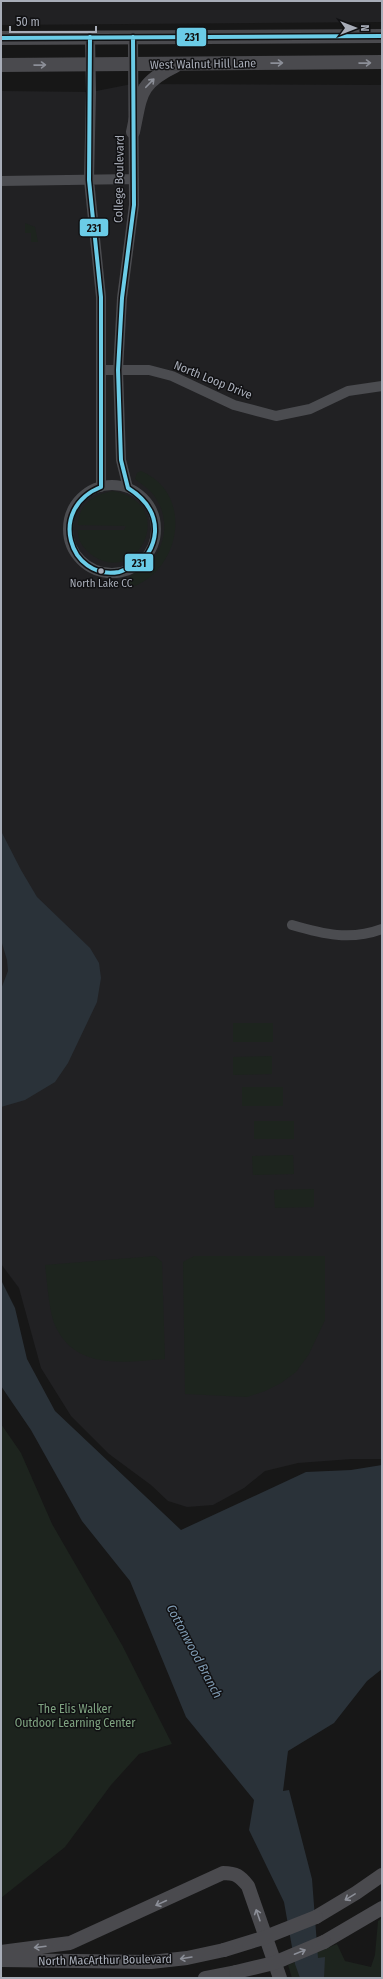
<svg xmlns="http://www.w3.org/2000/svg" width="383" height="1979" viewBox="0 0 383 1979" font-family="'Fira Sans Condensed',sans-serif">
<rect width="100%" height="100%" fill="#171717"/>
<path fill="#212123" d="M1 1H382V22L1 25Z
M132 84 382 85V1459H352L298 1463 265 1471 244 1488 213 1505 187 1507 168 1501 151 1485 109 1454 71 1416 41 1368 19 1288 1 1264V91L91 92Z"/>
<path fill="#1d241e" d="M25 223 35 227 38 242H31V233H25Z
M141 471C193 493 182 566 135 586L129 584V578C134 571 145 569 151 562 168 542 169 513 152 493 147 487 141 484 135 479L137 473Z
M113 491C180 504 137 588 92 555 84 549 77 540 78 530H124L126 526 78 525C78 504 95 494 113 491Z
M233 1023H273V1042H233Z
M272 1056V1074L233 1075V1057Z
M242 1087H283V1106H242Z
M254 1121H294V1139H254Z
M293 1155 294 1174 253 1175 252 1156Z
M314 1189V1207L275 1208 274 1190Z
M155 1256 162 1262 165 1359C123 1362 74 1371 54 1323 49 1309 47 1281 45 1265Z
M194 1256H325V1320L309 1354 296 1372 281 1383 265 1391 247 1397 185 1394 183 1262Z
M1 1424 21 1453 52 1524 122 1645 172 1744 139 1754 111 1785 65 1847 1 1898Z
M382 1918V1978H292L288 1965 337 1944 345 1961 371 1967 375 1955 378 1921Z"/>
<path fill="#2a3239" d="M1 831 21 870 37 897 90 948 99 963 101 978 97 1002 68 1063 55 1082 25 1100 1 1107V989L8 971 7 960 1 940Z
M1 1280 15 1308 27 1359 55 1411 181 1530 306 1472 351 1470 382 1465V1669L367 1681 334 1723 288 1751 283 1791 289 1790 312 1879 318 1958 325 1957 324 1978H300L295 1964 284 1902 249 1830 254 1800 186 1717 130 1581 82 1521 31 1430 1 1386Z"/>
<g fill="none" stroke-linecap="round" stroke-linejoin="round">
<path stroke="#4b4c50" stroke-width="10" d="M90 37 91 92 89 180 101 297V487
M1 181 134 179
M101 370H149L172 376 234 405 276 416 310 409 348 391 382 386
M68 529a44 44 0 1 1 88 0a44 44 0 1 1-88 0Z
M128 488 121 460 118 370 122 298 134 205 133 37
M292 925C323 934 350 941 382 929"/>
<path stroke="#4a4a4e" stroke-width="14" d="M1 38 382 36
M1 65 382 62
M133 132C141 95 138 84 175 66
M316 1917 356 1893 382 1875
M324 1942 382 1908
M1 1952 70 1943 223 1873C236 1873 240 1876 248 1886L280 1978
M1 1960 151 1962 187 1958 224 1950
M205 1978 236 1972"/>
<path stroke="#4a4a4e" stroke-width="14" d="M224 1950 263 1938 316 1917
M236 1972 274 1963 324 1942"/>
<g stroke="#111113" stroke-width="7">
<path id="bus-1" d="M90 37 89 180 101 297V487C47 508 69 581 119 572 123 571 128 568 133 566 146 561 154 546 155 532 156 512 144 498 128 488L121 460 118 370 122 298 134 205 133 37
M1 38 382 36"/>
</g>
<use href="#bus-1" stroke="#6bcce7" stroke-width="4"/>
</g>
<defs><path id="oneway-shaft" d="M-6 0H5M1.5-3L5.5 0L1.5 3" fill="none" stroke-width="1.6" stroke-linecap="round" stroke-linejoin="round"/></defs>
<g stroke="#8c8f98">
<use href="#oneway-shaft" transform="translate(277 63) rotate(-1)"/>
<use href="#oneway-shaft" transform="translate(365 63) rotate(-1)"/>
<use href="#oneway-shaft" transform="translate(40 65) rotate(-1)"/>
<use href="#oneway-shaft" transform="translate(150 83) rotate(-46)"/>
<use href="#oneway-shaft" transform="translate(350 1897) rotate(149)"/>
<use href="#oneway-shaft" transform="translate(161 1903) rotate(155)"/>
<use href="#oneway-shaft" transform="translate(258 1915) rotate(-109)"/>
<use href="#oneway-shaft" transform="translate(40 1947) rotate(173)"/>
<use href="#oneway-shaft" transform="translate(300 1952) rotate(-22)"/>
<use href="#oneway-shaft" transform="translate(186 1958) rotate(171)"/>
</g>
<circle fill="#a8adb8" stroke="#111113" stroke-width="1.5" cx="101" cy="571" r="3.5"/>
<g text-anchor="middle" stroke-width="3" stroke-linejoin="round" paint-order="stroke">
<g font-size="11" fill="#a8adb8" stroke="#111113">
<text x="101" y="587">North Lake CC</text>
</g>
<g font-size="12" fill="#a8adb8" stroke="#111113">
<text transform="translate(203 64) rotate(-1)" y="4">West Walnut Hill Lane</text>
<text transform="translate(119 179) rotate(-89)" y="4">College Boulevard</text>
<text transform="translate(213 380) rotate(22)" y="4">North Loop Drive</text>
<text transform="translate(105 1960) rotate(-1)" y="4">North MacArthur Boulevard</text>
</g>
<g font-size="12" fill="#7fa381" stroke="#111113">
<text x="75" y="1713">The Elis Walker<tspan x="75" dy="14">Outdoor Learning Center</tspan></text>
</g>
<g font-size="13" font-style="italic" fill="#7f9bb3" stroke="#111113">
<text transform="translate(195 1651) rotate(62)" y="5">Cottonwood Branch</text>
</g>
</g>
<g stroke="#111113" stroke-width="1.5">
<rect x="176" y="27" width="31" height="20" rx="4" fill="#6bcce7"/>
<rect x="79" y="218" width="30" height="19" rx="4" fill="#6bcce7"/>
<rect x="124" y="553" width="30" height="19" rx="4" fill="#6bcce7"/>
</g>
<g font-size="11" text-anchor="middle" font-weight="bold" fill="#111">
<text x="192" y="41">231</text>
<text x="94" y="232">231</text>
<text x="139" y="567">231</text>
</g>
<rect width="383" height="1979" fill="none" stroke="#a8adb8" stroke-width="4"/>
<g transform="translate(355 28) rotate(90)" stroke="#111113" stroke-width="3" paint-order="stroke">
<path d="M0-3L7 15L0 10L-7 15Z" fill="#a8adb8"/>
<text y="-6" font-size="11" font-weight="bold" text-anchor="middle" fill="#a8adb8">N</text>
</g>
<path d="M10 26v6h86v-6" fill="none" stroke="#a8adb8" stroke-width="2"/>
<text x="16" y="26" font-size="12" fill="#a8adb8" stroke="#111113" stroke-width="3" paint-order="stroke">50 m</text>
</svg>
